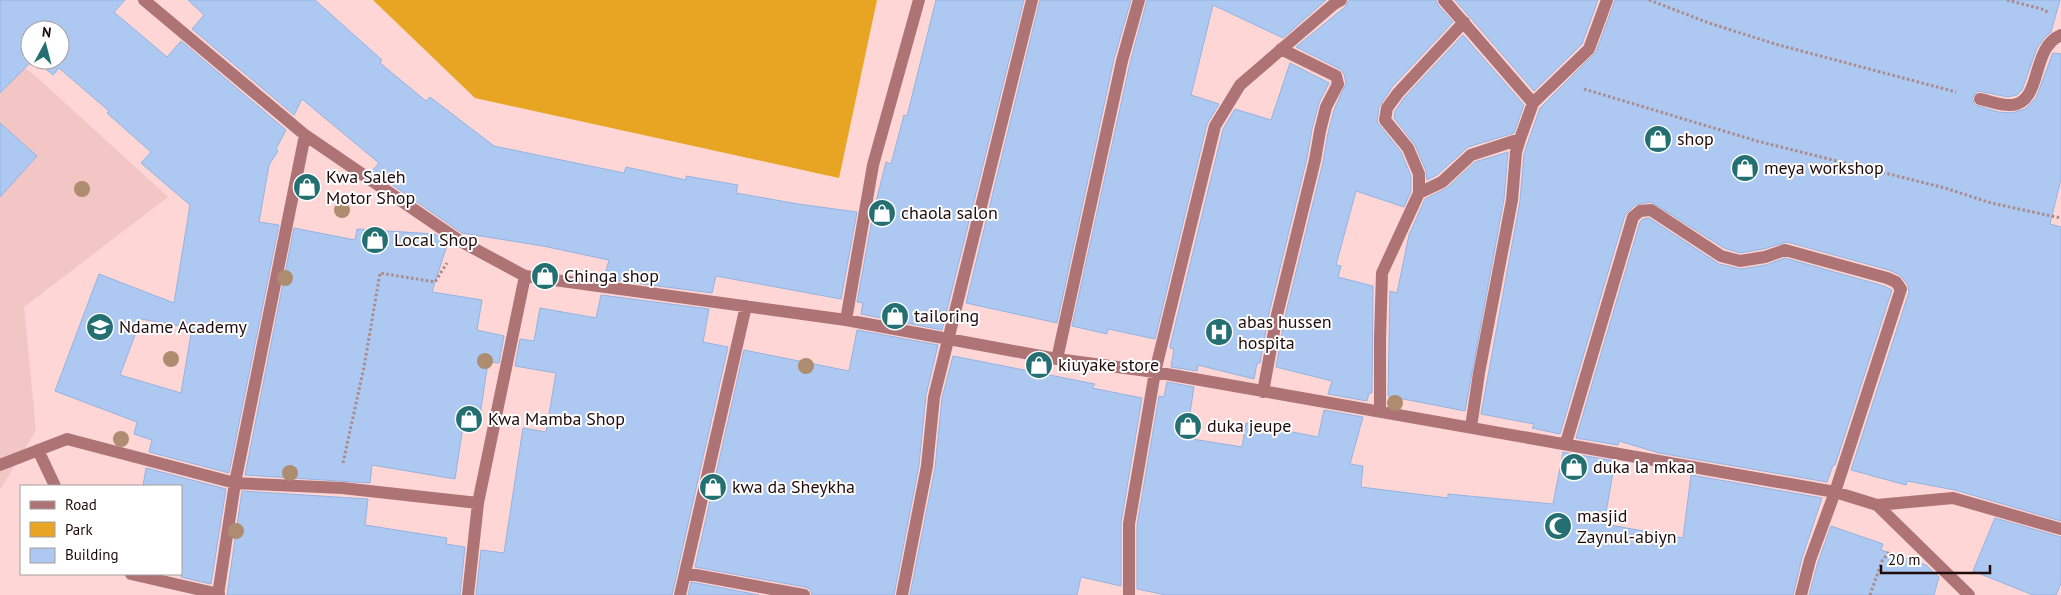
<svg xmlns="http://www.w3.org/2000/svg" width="2061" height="595" viewBox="0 0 2061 595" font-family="'PT Sans',sans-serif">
<rect width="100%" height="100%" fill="#fed6d6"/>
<path fill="#f3c6c6" d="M0 47 42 82 168 197 24 307 36 430 0 490Z"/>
<path fill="#e8a524" d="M373 0H877L839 178 475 98Z"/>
<path fill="#adc9f2" stroke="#94b3e1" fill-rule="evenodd" d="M0 0H125L114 12 167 57 181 41 286 130 276 149 278 151 269 165 259 222 279 225 229 473 149 452 152 440 134 434 137 422 55 391 99 274 174 303 190 205 141 163 151 152 107 113 109 111 59 68 53 75 35 60H60V30H30V60H33L0 93ZM141 319 192 328 181 393 120 375Z
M188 0H315L382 60 380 63 426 101 430 97 494 146 624 173 626 167 686 180V176L738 185 736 193 798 204 857 212 841 299 716 276 712 293 604 279 609 260 543 246 462 233 372 171 379 163 302 99 294 115 192 29 204 15Z
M936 0H1024L942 330 861 314 863 303 857 302 873 214 886 162 891 164 904 115 907 116Z
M1040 0H1131L1114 59 1057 323 966 303Z
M1147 0H1326L1283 38 1213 5 1191 95 1219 104 1207 124 1155 339 1108 329 1107 334 1072 326 1130 63Z
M1349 0H1436L1438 5 1453 22 1392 87 1379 107 1377 122 1401 152 1411 176V191L1404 207 1356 191 1336 265 1341 266 1338 277 1373 286 1372 393H1369L1367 401 1328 394 1332 381 1276 367 1285 317 1323 162 1328 133 1334 110 1346 83 1344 74 1340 69 1296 47 1345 7Z
M1455 0H1598L1582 44 1534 91Z
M1615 0H2060L2051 32 2045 37 2037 48 2022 90 2017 95 2008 97 1978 91 1972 98 1975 105 1998 112 2012 113 2025 109 2036 98 2052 55 2053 53 2061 54V179L2050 224 2061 227V521L1955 490 1907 481 1906 485 1851 470 1909 292 1908 285 1900 275 1889 270 1787 242 1763 249 1740 253 1724 248 1651 202 1635 205 1625 215 1560 434 1532 428 1534 424 1481 414 1520 201 1524 154 1528 142 1540 108 1596 52Z
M1463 35 1524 105 1514 133 1468 147 1437 175 1427 180 1426 171 1415 145 1394 118 1395 111 1404 98Z
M1290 63 1329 83 1319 103 1312 129 1307 158 1269 313 1260 363H1257L1254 379 1198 365 1197 371 1171 367 1174 349 1170 348 1171 342 1223 129 1235 109 1271 120Z
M0 123 37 156 0 197Z
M1508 152 1504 199 1465 411 1388 396 1390 291 1397 293 1409 235 1425 199 1447 188 1475 162Z
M1649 218 1719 264 1741 269 1766 265 1785 258 1884 286 1892 290 1835 465H1833L1827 482 1659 453 1619 441 1618 445 1576 438 1640 222 1643 219Z
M294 228 355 240 357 229 435 234 448 242 432 292 482 300 477 330 504 336 499 363 488 362 478 429 463 426 455 479 372 465 370 483 245 475Z
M601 295 709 309 703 342 728 347 672 595H476L481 550 504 553 523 428 546 432 556 373 515 366 520 339 534 341 540 308 596 318Z
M857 330 938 345 926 395 919 465 894 595H812L810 589 805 587 695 567 744 350 849 371Z
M953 356 1095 384 1092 388 1142 398 1121 523V586L1081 577 1077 595H910L935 468 942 398Z
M1167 382 1194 387 1186 438 1242 447 1246 423 1318 437 1324 410 1363 417 1350 464 1363 466 1361 487 1448 498V494L1553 504 1563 452 1615 461 1604 524 1683 538 1691 475 1822 498 1802 558 1793 595H1166L1137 589V525L1159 396 1164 397Z
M146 468 226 489 211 584 181 577V486H143Z
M242 491 368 499 365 525 447 538 446 544 465 547 460 595H227Z
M1995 518 2061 537V583L2056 595H2033L1973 571Z
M1831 526 1883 544 1881 550 1926 565 1939 577 1934 595H1809L1818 562Z
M691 582 759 595H688Z"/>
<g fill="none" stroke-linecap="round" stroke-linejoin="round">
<path stroke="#ab8a8a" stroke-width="3" stroke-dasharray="2.5 2.5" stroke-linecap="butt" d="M1649 0 1709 23 1775 44 1956 92
M2007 0 2042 9 2049 13
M1584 89 1757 141 1945 188 1991 203 2061 218
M343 463 364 367 380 273 435 282 447 263
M1870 595 1882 561 1889 552"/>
<path stroke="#ae7475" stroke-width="12" d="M144 0 305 135 460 241 525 276 478 503 468 595
M1444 0 1533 103
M1980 99C1990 101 2002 106 2012 105 2043 102 2030 48 2061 35
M1419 193 1442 182 1471 155 1520 139
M525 276 846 320 1057 359 1155 372 1835 492 1877 505 1953 498 2061 529
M846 320 873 165 919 0
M1057 359 1122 61 1139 0
M1263 392 1277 315 1315 160 1320 131 1326 107 1338 84 1336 76 1281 49
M1380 411V339L1382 273 1419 193V174L1408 148 1385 120 1387 108 1398 93 1464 22
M1471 427 1479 373 1512 200 1516 152 1520 139 1533 103 1589 49 1607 0
M1566 443 1633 217 1640 211 1651 210 1721 256 1740 261 1765 257 1785 250 1887 278 1896 282 1901 289 1835 492 1810 560 1801 595
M38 450 55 486
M0 465 67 439 235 483 342 488 478 503
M1877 505 1969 595
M685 573 804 595
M131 574 219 594
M218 595 235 483 305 135
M680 595 746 306
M902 595 927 466 934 397 1032 0
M1129 595V524L1155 372 1215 126 1240 85 1334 4 1341 0"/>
</g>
<g fill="#ae8c70">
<circle cx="82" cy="189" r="8"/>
<circle cx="342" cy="210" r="8"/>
<circle cx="285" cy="278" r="8"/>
<circle cx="171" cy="359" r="8"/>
<circle cx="485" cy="361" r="8"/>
<circle cx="806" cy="366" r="8"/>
<circle cx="1395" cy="403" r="8"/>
<circle cx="121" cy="439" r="8"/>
<circle cx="290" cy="473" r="8"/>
<circle cx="236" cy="531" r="8"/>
</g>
<defs>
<g id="shop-disc" transform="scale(1.4375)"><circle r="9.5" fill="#246f71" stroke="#fff"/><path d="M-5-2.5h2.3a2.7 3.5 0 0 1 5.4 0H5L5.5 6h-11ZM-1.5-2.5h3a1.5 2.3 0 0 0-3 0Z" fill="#fff"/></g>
<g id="school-disc" transform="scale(1.4375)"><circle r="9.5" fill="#246f71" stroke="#fff"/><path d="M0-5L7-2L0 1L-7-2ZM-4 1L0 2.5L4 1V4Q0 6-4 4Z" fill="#fff"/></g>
<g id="hospital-disc" transform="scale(1.4375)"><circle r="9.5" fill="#246f71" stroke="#fff"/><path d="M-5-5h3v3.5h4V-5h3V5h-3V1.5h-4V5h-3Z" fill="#fff"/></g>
<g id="mosque-disc" transform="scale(1.4375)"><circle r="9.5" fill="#246f71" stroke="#fff"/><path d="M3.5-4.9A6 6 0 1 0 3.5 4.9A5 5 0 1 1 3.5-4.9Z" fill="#fff"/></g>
</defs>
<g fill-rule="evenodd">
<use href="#shop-disc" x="1658" y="139"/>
<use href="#shop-disc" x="1745" y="168"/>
<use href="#shop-disc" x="307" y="187"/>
<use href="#shop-disc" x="882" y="213"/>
<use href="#shop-disc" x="375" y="240"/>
<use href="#shop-disc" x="545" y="276"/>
<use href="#shop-disc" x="895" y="316"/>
<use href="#school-disc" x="100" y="327"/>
<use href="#hospital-disc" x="1219" y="332"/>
<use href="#shop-disc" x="1039" y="365"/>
<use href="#shop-disc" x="469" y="419"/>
<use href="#shop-disc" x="1188" y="426"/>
<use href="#shop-disc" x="1574" y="467"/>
<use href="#shop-disc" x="713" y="487"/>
<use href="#mosque-disc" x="1558" y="526"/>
</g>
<g text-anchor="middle" stroke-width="4" stroke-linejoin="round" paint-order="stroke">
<g font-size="18" fill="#200b0c" stroke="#fff" text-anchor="start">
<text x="1677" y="145">shop</text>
<text x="1764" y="174">meya workshop</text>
<text x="326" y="183">Kwa Saleh<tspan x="326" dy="21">Motor Shop</tspan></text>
<text x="901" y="219">chaola salon</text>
<text x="394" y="246">Local Shop</text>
<text x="564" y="282">Chinga shop</text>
<text x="914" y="322">tailoring</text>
<text x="1238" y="328">abas hussen<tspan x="1238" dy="21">hospita</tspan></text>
<text x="119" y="333">Ndame Academy</text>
<text x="1058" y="371">kiuyake store</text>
<text x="488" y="425">Kwa Mamba Shop</text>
<text x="1207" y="432">duka jeupe</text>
<text x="1593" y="473">duka la mkaa</text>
<text x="732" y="493">kwa da Sheykha</text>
<text x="1577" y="522">masjid<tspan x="1577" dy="21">Zaynul-abiyn</tspan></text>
</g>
</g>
<rect x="20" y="485" width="162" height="90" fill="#ffffff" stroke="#a69d9e"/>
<rect x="30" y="501" width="25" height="8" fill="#ae7475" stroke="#a69d9e"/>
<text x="65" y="510" font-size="15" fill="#200b0c">Road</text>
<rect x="30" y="522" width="25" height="15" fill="#e8a524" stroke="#a69d9e"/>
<text x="65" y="535" font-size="15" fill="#200b0c">Park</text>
<rect x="30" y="548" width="25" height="15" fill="#adc9f2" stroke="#a69d9e"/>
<text x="65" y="560" font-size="15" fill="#200b0c">Building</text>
<g transform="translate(45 45) rotate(7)"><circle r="24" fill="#ffffff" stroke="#a69d9e"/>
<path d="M0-4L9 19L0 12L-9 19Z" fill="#246f71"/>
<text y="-8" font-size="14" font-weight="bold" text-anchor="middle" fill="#200b0c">N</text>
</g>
<path d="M1881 565v8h109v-8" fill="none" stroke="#200b0c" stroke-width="2.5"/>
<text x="1888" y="565" font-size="15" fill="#200b0c" stroke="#ffffff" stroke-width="4" paint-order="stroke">20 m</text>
</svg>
